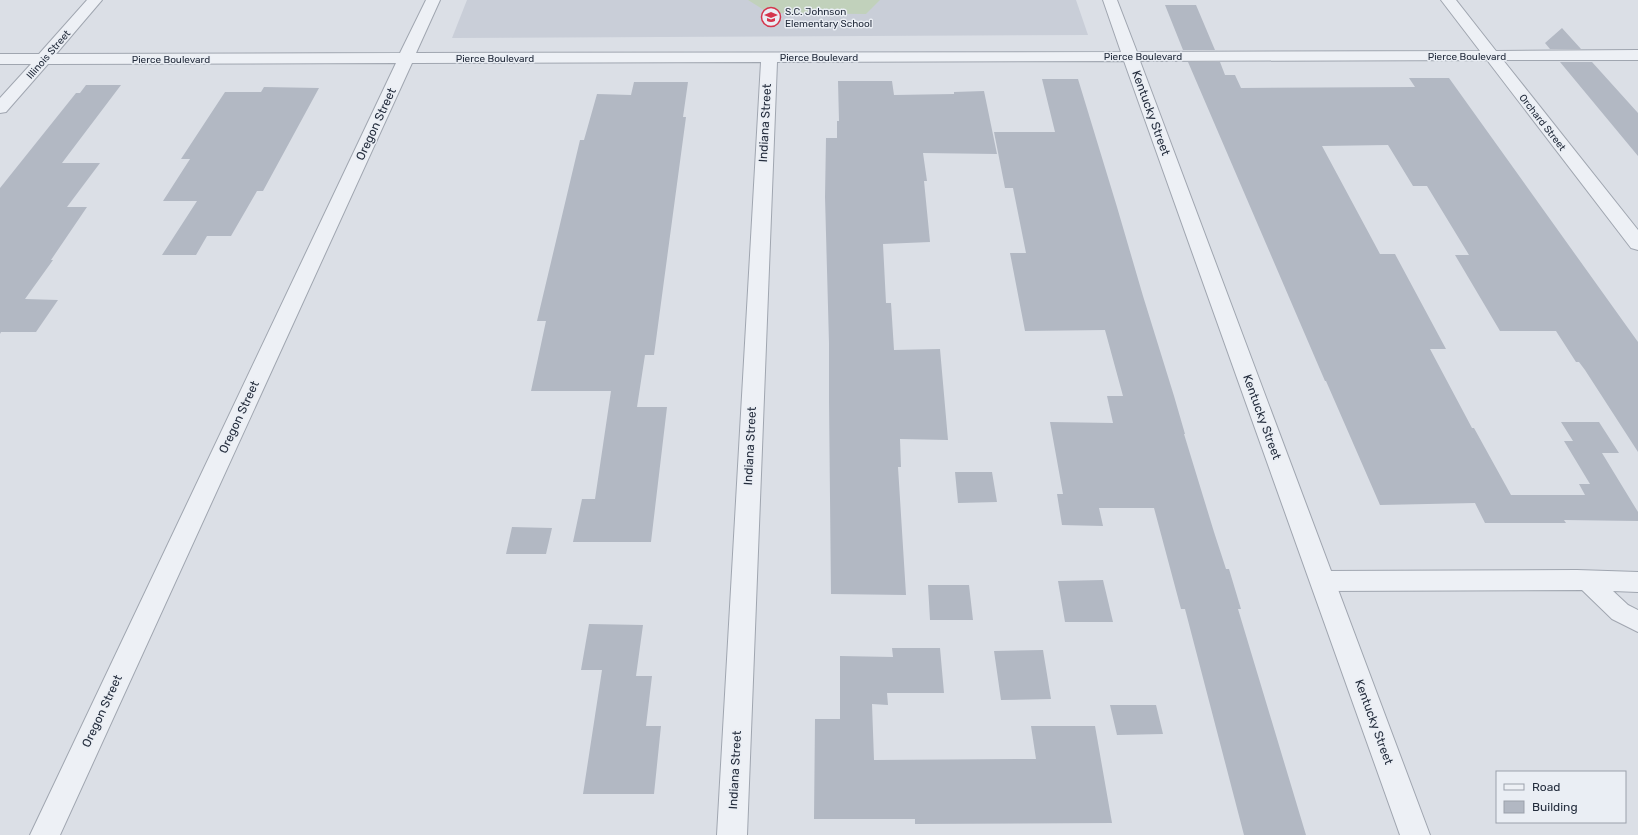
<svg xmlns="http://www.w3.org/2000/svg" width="1638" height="835" viewBox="0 0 1638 835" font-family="Rubik,sans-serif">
<rect width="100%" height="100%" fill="#dbdfe6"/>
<path fill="#c9ced8" d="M467 0H1076L1088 35 452 38Z"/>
<path fill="#c1d1bb" d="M748 0H880L866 14 769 13Z"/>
<path fill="#b2b8c3" d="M1165 5H1196L1215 50H1183Z
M1562 28 1581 49H1550L1545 43Z
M1188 62H1220L1225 75H1235L1241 88 1415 87 1409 78H1449L1638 342V452L1585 370 1579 362H1576L1556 331H1500L1455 255H1469L1427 186H1413L1388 145 1322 146 1380 254H1395L1446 349H1430L1472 428H1474L1511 495H1585L1579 484H1590L1564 441H1573L1561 422H1599L1619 453H1602L1638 512V521L1564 520 1566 523H1485L1475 503 1380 505 1326 381H1325Z
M1560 62H1592L1638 113V156Z
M1042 79H1078L1117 207 1143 296 1174 396 1185 434H1184L1214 532 1226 569H1229L1241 609H1238L1306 835H1244L1185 609H1181L1154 508H1099L1103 526 1062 525 1057 494H1063L1050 422 1113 423 1107 396H1123L1105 330 1025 331 1010 253H1026L1013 188H1005L994 132H1055Z
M838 81H892L894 95 954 94V92L984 91 997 154 923 153 927 181H924L930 242 883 244 886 303H891L894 350 940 349 948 440 900 439 901 467H898L906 595 831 594 829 401V343L825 197 826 138H837V121H839Z
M634 82H688L683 117H686L654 355H645L637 407H667L651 542H573L582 499H595L611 391H531L546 321H537L580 140H584L597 94 631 95Z
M86 85H121L62 163H100L67 207H87L51 260H53L25 299 58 300 36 332H1L0 334V188L76 93H80Z
M264 87 319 88 263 191H257L231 236H207L196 255H162L197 201H163L190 159H181L225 92H261Z
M955 472H992L997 502 958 503Z
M512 527 552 528 546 554H506Z
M1103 580 1113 622H1065L1058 581Z
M928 585H969L973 620H930Z
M589 624 643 625 636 676H652L646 726H661L654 794H583L602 670H581Z
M892 648H940L944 693H887L888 705 872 704 874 760 1036 759 1031 726H1095L1112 823 915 824V819H814L815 719H840V656L893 657Z
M1043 650 1051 699 1001 700 994 651Z
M1110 705H1156L1163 734 1117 735Z"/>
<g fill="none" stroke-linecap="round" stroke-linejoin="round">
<g stroke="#a0a6b0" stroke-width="2">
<path id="service" d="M1577 570 1638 572V592L1613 591 1628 605 1638 610V632L1612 619 1582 590 1322 591 1314 588 1311 581 1314 574 1322 571Z"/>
</g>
<g stroke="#a0a6b0" stroke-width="2">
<path id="minor" d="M87 0H102L56 54 400 53 426 0H440L416 53 1121 52 1103 0H1117L1137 52 1480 51 1441 0H1456L1496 51 1638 50V60H1503L1638 230V250L1631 248 1487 60 1140 61 1430 835H1400L1124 61 777 62 747 835H717L761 62 412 63 60 835H30L396 63 48 64 6 112 0 113V98L31 64H0V54H39Z"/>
</g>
<use href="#service" fill="#edf0f5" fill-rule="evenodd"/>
<use href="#minor" fill="#edf0f5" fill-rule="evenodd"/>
</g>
<defs>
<g id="school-ring" transform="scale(1)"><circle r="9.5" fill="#eaeef4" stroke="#d5364d" stroke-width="1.5"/><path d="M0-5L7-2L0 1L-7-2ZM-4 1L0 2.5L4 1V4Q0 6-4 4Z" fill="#d5364d"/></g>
</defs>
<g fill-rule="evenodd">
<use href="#school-ring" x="771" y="17"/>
</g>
<g text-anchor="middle" stroke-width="3" stroke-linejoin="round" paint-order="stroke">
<g font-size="10" fill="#242d3d" stroke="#eaeef4" text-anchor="start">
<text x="785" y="15">S.C. Johnson<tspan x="785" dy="12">Elementary School</tspan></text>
</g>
<g font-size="10" fill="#242d3d" stroke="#eaeef4">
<text transform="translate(48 54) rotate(-49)" y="4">Illinois Street</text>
<text x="1143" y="60">Pierce Boulevard</text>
<text x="1467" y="60">Pierce Boulevard</text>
<text x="819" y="61">Pierce Boulevard</text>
<text x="495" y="62">Pierce Boulevard</text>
<text x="171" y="63">Pierce Boulevard</text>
<text transform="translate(1543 122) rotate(52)" y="4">Orchard Street</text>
</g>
<g font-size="12" fill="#242d3d" stroke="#eaeef4">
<text transform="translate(1151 113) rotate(70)" y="4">Kentucky Street</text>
<text transform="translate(765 123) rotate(-87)" y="4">Indiana Street</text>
<text transform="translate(376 124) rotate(-65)" y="4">Oregon Street</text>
<text transform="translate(239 417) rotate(-65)" y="4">Oregon Street</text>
<text transform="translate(1262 417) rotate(70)" y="4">Kentucky Street</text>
<text transform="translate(750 446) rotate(-87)" y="4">Indiana Street</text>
<text transform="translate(102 711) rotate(-65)" y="4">Oregon Street</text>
<text transform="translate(1374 722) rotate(70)" y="4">Kentucky Street</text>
<text transform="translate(735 770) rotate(-87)" y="4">Indiana Street</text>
</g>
</g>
<rect x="1496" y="771" width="130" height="52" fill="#eaeef4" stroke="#9ba1ab"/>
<rect x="1504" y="784" width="20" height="6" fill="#edf0f5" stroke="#9ba1ab"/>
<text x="1532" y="791" font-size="12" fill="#242d3d">Road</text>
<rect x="1504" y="801" width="20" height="12" fill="#b2b8c3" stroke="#9ba1ab"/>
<text x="1532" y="811" font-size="12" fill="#242d3d">Building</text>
</svg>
